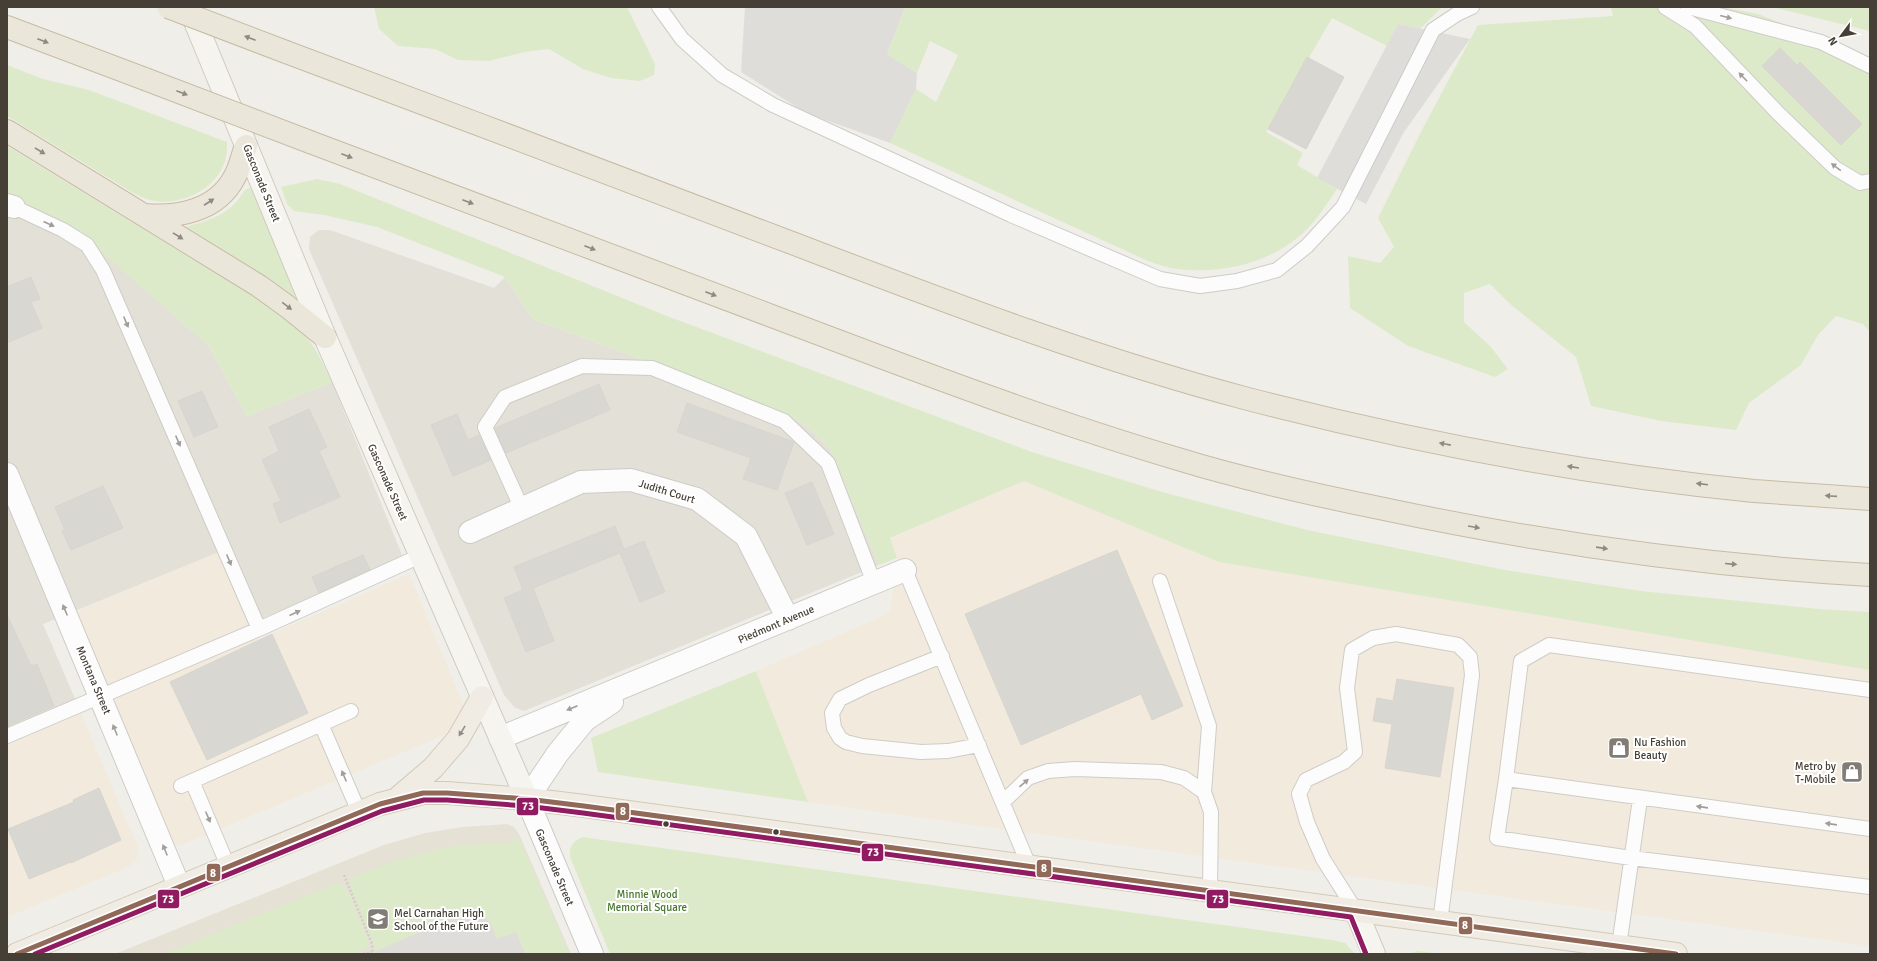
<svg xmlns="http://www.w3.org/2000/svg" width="1877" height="961" viewBox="0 0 1877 961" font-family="Signika,sans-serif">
<rect width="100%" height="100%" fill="#f0eee9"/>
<path fill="#e3e0d7" d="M7 210 70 241 81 248 88 257 101 251 208 345 247 416 332 382 404 560 260 619 229 548 43 624 76 701 7 730Z
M319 230H330L494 288 505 277 533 319 788 414 810 429 830 449 879 565 524 711 515 708 504 695 309 249 310 237Z"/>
<path fill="#f2eadc" d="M1024 481 1219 562 1870 670V946L1045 835 808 802 756 671 890 613 897 558 890 539Z
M217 553 256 641 409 574 462 702 464 712 451 731 442 736 179 846 173 844 72 613Z
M81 713 138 848V856L135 862 128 867 7 917V744Z"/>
<path fill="#e6e1d5" d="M507 824 514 827 519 834 571 954H115L384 845 425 833 463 827Z"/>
<path fill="#ddeaca" d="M374 7H627L655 64 654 75 640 81 611 78 583 69 549 49 525 52 489 61 458 60 435 49 398 46 379 29Z
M905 7H1440L1441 8 1420 29 1398 24 1387 46 1332 18 1266 132 1303 153 1297 165 1337 189C1327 204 1316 221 1303 233 1268 264 1223 274 1177 269 1167 268 1157 264 1148 261L890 143 916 89 936 102 958 55 930 41 917 73 887 54Z
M1611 7H1722L1758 14 1870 58V332L1863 324 1836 316 1818 335 1801 365 1749 403 1736 430 1661 421 1591 406 1576 357 1510 304 1490 284 1464 293V322L1490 346 1508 369 1495 377 1408 346 1350 308 1348 256 1380 263 1394 247 1378 218 1424 126 1478 25 1613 16Z
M1772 7H1870V31Z
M7 65 43 79 89 90 227 142C227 149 227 157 224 164 214 191 178 207 150 200 144 199 138 195 133 193L7 116Z
M7 146 284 315C312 337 317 352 332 382L247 416 208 345 86 239 7 199Z
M317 179 340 184 667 316 1032 452 1162 492 1307 530 1505 570 1641 591 1819 609 1870 612V670L1219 562 1024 481 890 538 897 558 879 565 830 449 810 429 788 414 533 319 505 277 377 227 324 215 294 211 287 204 281 187Z
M251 188 255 193 298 297 287 295 184 233 185 227C203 222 223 217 236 202 240 198 242 193 246 189Z
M756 671 808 802 598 772 591 738Z
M582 837 1332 940 1345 943 1355 954H610L570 857C569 846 573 842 582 837Z
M512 839 520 840 569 954H525L516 932 497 939C490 922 485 912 463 914L376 951 350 886 351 878C401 857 454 840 510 844Z
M339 882 346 888 369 941 365 950 355 954H165Z
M1418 951 1442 954H1407Z"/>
<path fill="#dfddd9" d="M745 7H905L887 54 917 73 916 89 890 143 806 113 741 72Z
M1398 24 1470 39 1404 132 1366 204 1317 178Z
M474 913 483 916 490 922 497 939 516 932 525 954H378L376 951 463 914Z"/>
<path fill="#d9d7d2" stroke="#d8d5cf" d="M1780 48 1797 65 1800 62 1862 124 1841 145 1762 66Z
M1307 57 1344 77 1306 149 1268 129Z
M31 277 40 299 31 302 42 328 7 343V287Z
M599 384 610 410 506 453 495 428Z
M202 391 218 427 194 437 178 401Z
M687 403 794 442 777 490 743 479 751 458 677 432Z
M309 409 327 447 319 451 340 497 280 523 273 504 281 501 262 460 279 451 269 427Z
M457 414 468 440 479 435 491 460 453 476 431 425Z
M812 482 834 534 807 545 785 493Z
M103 486 123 528 71 550 62 531 65 530 55 507Z
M615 526 624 549 644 541 665 592 640 602 620 553 533 588 554 641 526 652 504 598 523 590 514 567Z
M1117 550 1183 706 1152 720 1141 694 1021 745 965 614Z
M363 555 370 570 319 593 312 577Z
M7 615 31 666 37 664 54 706 7 726Z
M272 634 308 713 207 760 170 682Z
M1397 679 1454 688 1440 777 1385 768 1392 724 1373 721 1377 698 1393 701Z
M99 788 121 840 71 863V862L29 879 8 829 74 802 73 800Z"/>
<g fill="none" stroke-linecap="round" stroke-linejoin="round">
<g stroke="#ceccc7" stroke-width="16">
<path id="lane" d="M659 7 682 39 722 75 773 105 1011 215 1160 279 1200 286 1237 281 1277 270 1307 246 1343 207 1433 30 1457 14 1472 7
M1665 7 1695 26 1778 113 1835 168 1860 183 1870 181
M1688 7 1821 42 1870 66
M14 207 63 230 87 245 103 270 259 629
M522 509 485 427 505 397 582 366 652 368 784 421 828 463 874 583
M905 570 1030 868
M1160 581 1209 726 1204 792
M942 656 869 685 840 699 832 713 834 728 840 738 846 742 862 746 921 752 948 751 979 745
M1870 690 1549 645 1521 661 1506 779 1870 829
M321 724 359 812
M7 736 259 629 420 556
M1506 779 1497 838 1631 858 1870 887
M192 781 228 866
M181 786 351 711
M1004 801 1028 778 1048 771 1075 769 1161 772 1184 778 1204 792 1211 812 1210 892
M1356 911 1323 859 1307 822 1299 794 1306 780 1344 762 1355 752 1347 688 1352 650 1373 638 1396 634 1458 645 1470 657 1472 675 1440 922
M1619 946 1640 799"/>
</g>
<g stroke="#ceccc7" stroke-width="24">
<path id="street" d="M7 205 14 207
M7 474 179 886
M470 532 581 482 631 480 697 499 746 536 788 619
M500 738 905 570
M592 954 527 799 558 753 585 720 612 702"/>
</g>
<g stroke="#cecbc1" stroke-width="24">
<path id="secondary" d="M189 7 325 337 527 799
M1356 911 1374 954"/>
</g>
<g stroke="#d2cab7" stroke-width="24">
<path id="primary" d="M399 797 433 768 458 739 482 697
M17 954 380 804 423 793H447L527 799 584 806 1676 954"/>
</g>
<g stroke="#c7bba5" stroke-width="24">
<path id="highway" d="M7 27 145 79
M286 52C455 115 623 179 792 243 942 300 1092 358 1248 399 1414 442 1583 474 1754 491 1793 494 1831 496 1870 499
M7 131 259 286 288 307 325 337
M310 142C463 200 616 258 769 315 904 366 1039 418 1178 459 1246 480 1315 495 1384 509 1544 543 1707 566 1870 575
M145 215C179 218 217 210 234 178 240 168 242 156 246 146"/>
</g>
<path stroke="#d0cecb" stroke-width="2.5" stroke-dasharray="2 2" stroke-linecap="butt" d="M344 875 372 944 373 954
M363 954 372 952"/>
<use href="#lane" stroke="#fdfcfc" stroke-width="14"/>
<use href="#street" stroke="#fdfcfc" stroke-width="22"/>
<use href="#secondary" stroke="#f6f4ee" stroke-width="22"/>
<use href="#primary" stroke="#f0ece3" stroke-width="22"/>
<use href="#highway" stroke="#ebe6da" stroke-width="22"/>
<g stroke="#c7bba5" stroke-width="24" stroke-linecap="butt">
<path id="highway-bridge" d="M168 7 286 52
M145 79 310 142"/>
</g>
<use href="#highway-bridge" stroke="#ebe6da" stroke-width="22"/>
<g stroke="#fff" stroke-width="8">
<path id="bus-1" d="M17 954 380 804 423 793H447L527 799 584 806 1676 954"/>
</g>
<g stroke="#fff" stroke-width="8">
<path id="bus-2" d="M35 954 382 811 424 800H447L526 806 583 813 1351 917 1366 954"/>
</g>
<use href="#bus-1" stroke="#916958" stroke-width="5"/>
<use href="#bus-2" stroke="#901b61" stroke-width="5"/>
</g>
<defs><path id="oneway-solid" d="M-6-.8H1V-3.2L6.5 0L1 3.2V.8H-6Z"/></defs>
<g fill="#a19e99">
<use href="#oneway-solid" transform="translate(1726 17) rotate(15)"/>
<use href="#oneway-solid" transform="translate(1743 77) rotate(-134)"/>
<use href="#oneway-solid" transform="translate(1836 167) rotate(-143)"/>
<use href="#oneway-solid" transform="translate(49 224) rotate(25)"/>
<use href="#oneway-solid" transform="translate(126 322) rotate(67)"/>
<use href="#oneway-solid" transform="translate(178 441) rotate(67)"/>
<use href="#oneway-solid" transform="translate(229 560) rotate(67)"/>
<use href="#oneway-solid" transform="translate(65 610) rotate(-113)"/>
<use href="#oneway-solid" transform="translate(295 613) rotate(-24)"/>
<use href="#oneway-solid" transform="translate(572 708) rotate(157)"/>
<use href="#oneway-solid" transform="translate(115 730) rotate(-112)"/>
<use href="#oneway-solid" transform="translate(344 776) rotate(-113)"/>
<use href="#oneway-solid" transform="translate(1024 783) rotate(-41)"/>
<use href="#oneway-solid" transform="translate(1702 807) rotate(-172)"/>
<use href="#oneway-solid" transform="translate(208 817) rotate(67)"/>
<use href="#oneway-solid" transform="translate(1831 824) rotate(-172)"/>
<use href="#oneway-solid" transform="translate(165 850) rotate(-112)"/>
</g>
<g fill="#908a80">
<use href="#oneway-solid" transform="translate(250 38) rotate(-159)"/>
<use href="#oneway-solid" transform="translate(43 41) rotate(21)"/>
<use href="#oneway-solid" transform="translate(182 93) rotate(21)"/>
<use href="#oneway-solid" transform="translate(40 151) rotate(31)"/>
<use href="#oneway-solid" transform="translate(347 156) rotate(21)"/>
<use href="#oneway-solid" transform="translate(209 202) rotate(-33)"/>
<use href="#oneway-solid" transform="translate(468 202) rotate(21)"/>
<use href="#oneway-solid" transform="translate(178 236) rotate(32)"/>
<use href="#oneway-solid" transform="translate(590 248) rotate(21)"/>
<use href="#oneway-solid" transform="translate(711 294) rotate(21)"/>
<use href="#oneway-solid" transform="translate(287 306) rotate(37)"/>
<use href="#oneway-solid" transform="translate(1445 444) rotate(-169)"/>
<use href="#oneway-solid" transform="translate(1573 467) rotate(-171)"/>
<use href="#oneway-solid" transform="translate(1702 484) rotate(-173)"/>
<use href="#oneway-solid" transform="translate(1831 496) rotate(-176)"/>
<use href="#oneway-solid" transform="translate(1474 527) rotate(10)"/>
<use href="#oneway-solid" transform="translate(1602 548) rotate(8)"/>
<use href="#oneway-solid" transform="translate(1731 564) rotate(5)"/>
</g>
<use fill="#928d84" href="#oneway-solid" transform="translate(462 731) rotate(121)"/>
<defs>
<g id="shop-square" transform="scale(1.15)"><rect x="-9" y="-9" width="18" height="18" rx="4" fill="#817c75" stroke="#fff"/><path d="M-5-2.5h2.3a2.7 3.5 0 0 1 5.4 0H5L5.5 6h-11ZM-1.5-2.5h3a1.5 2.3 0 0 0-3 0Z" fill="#fff"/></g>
<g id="school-square" transform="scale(1.15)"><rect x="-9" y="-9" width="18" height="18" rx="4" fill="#817c75" stroke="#fff"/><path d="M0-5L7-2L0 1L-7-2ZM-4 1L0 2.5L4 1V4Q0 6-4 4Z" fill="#fff"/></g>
</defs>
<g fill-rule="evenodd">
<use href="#shop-square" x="1619" y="748"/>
<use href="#shop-square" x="1852" y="772"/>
<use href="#school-square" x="378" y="919"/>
</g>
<g fill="#453f36" stroke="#fff" stroke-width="1.5">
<circle cx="666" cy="824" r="3.5"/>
<circle cx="776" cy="832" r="3.5"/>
</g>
<g text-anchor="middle" stroke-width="4" stroke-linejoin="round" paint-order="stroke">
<g font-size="11" fill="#453f36" stroke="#fff">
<text transform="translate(262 183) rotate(68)" y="4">Gasconade Street</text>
<text transform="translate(388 482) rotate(66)" y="4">Gasconade Street</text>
<text transform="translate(667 491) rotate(17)" y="4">Judith Court</text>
<text transform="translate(776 624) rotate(-23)" y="4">Piedmont Avenue</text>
<text transform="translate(94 680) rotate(67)" y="4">Montana Street</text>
<text transform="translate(555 867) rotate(67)" y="4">Gasconade Street</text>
</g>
<g font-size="11" fill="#453f36" stroke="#fff" text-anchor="start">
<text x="1634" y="746">Nu Fashion<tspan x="1634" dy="13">Beauty</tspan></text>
<text x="1836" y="770" text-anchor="end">Metro by<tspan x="1836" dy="13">T-Mobile</tspan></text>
<text x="394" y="917">Mel Carnahan High<tspan x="394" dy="13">School of the Future</tspan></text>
</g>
<g font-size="11" fill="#46752b" stroke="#fff">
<text x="647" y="898">Minnie Wood<tspan x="647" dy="13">Memorial Square</tspan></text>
</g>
</g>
<g stroke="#fff" stroke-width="1.5">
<rect x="516" y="797" width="23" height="19" rx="4" fill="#901b61"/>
<rect x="615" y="802" width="15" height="19" rx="4" fill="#916958"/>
<rect x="861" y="843" width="23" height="19" rx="4" fill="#901b61"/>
<rect x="1036" y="859" width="16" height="19" rx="4" fill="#916958"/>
<rect x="206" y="863" width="15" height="19" rx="4" fill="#916958"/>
<rect x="1206" y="889" width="23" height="20" rx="4" fill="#901b61"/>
<rect x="157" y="889" width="23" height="20" rx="4" fill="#901b61"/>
<rect x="1458" y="916" width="15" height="19" rx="4" fill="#916958"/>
</g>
<g font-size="11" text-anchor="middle" font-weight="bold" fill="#fff">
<text x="528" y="810">73</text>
<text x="623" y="815">8</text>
<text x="873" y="856">73</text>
<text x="1044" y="872">8</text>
<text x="213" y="877">8</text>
<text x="1218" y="903">73</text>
<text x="168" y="903">73</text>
<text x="1465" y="929">8</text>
</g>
<rect width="1877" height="961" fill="none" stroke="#453f36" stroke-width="16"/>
<g transform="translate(1841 36) rotate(238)" stroke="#ffffff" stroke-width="3" paint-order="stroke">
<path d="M0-3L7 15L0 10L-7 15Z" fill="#453f36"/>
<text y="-6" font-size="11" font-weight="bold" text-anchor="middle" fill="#453f36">N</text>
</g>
</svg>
